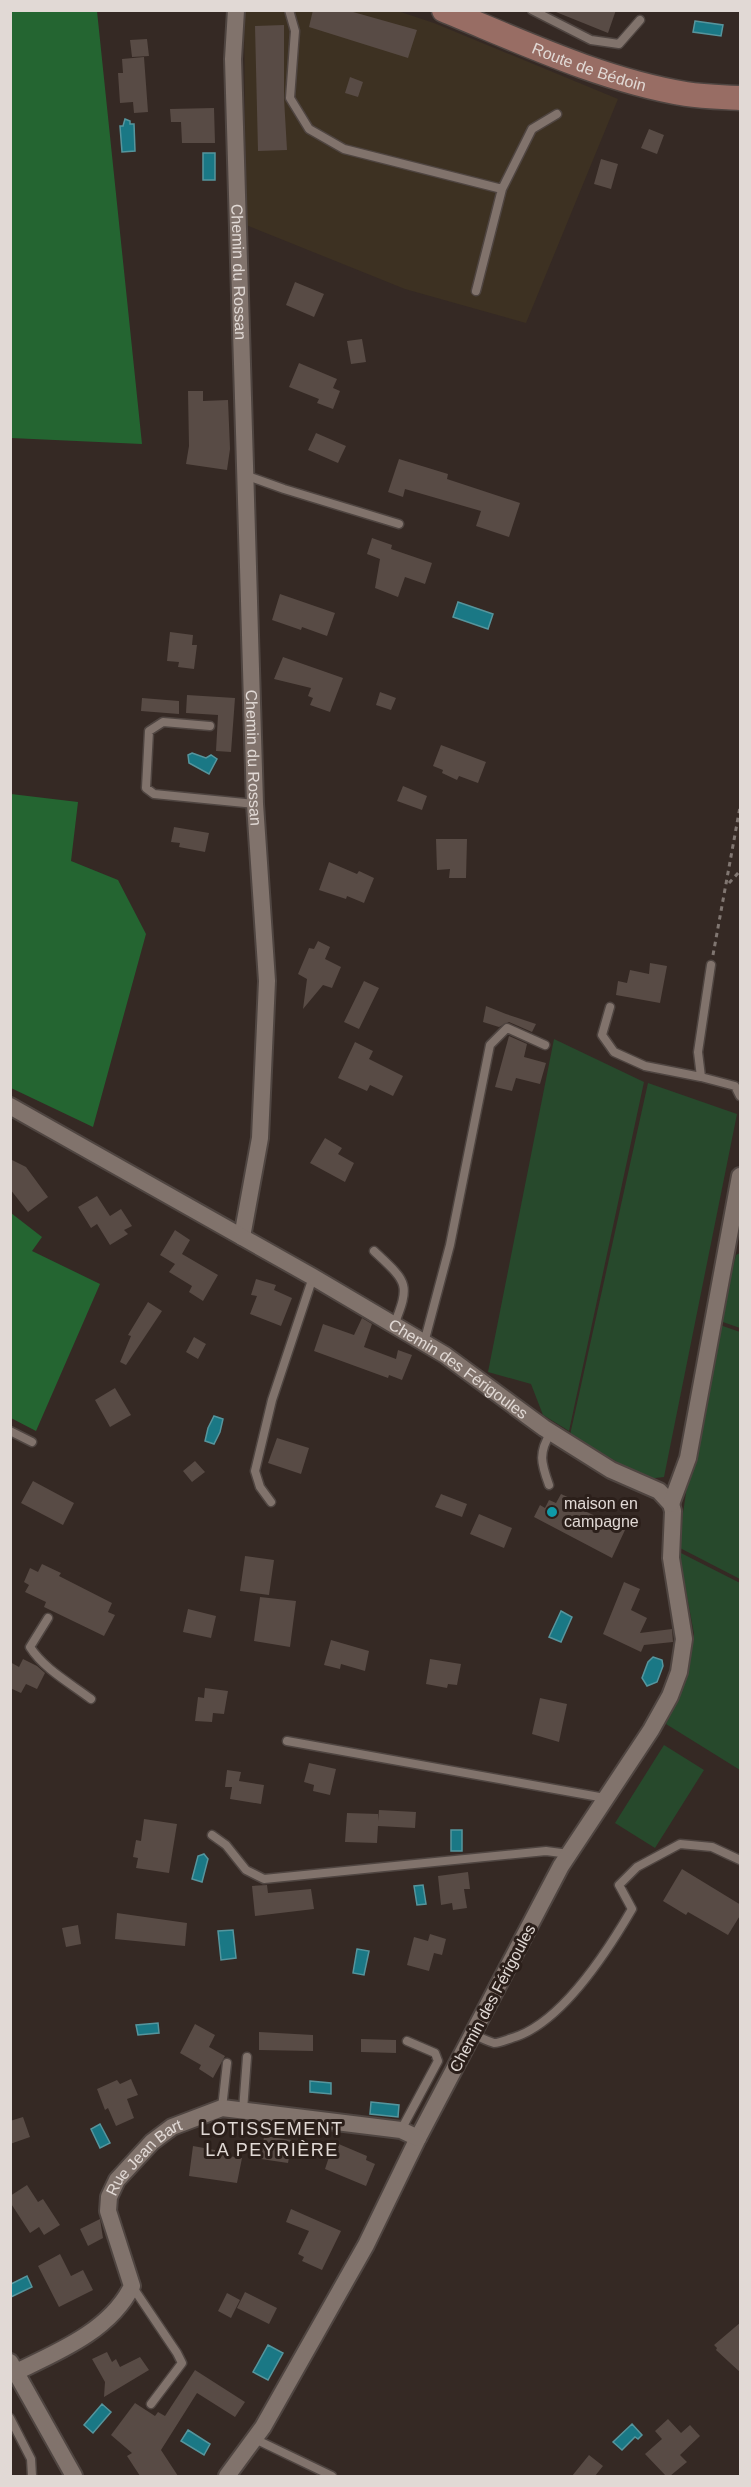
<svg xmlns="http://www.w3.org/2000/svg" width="751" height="2487" viewBox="0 0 751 2487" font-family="Arial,sans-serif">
<rect width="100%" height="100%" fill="#352924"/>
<path fill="#3d3122" d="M244 11H398L434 23 618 99 526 323 405 289 246 225Z"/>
<path fill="#27492c" d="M554 1039 644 1082 569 1431 543 1415 531 1384 488 1372Z
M648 1083 737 1114 664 1477 647 1479 570 1435Z
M740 1253V1328L720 1321 736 1255Z
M720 1325 740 1332V1579L678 1547 687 1486Z
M679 1552 740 1583V1770L666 1724 686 1680 694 1634Z
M664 1745 704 1770 655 1848 615 1823Z"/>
<path fill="#246531" d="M11 10 97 11 142 444 11 438Z
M11 794 78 802 71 861 118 880 146 934 93 1127 11 1088Z
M11 1213 42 1237 32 1251 100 1284 36 1431 11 1418Z"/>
<path fill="#1a7885" stroke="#56959d" stroke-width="1.5" d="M695 21 723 25 721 36 693 32Z
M125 119 130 121V124H134L135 151 122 152 120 126H123Z
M203 153H215V180H203Z
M458 602 493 614 488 629 453 617Z
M192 753 206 758 211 755 217 759 209 774 189 763 188 755Z
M214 1416 223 1419 220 1432 214 1444 205 1441 208 1428Z
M561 1611 572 1617 561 1642 549 1637Z
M653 1657 662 1660 663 1666 657 1682 647 1686 642 1678 648 1662Z
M451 1830H462V1851H451Z
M204 1854 208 1859 202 1882 192 1879 198 1856Z
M423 1885 426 1904 417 1905 414 1886Z
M233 1930 236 1958 221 1960 218 1931Z
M357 1949 369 1951 364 1975 353 1973Z
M158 2023 159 2033 138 2035 136 2025Z
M310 2081 331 2083V2094L310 2092Z
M371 2102 399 2105 398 2117 370 2114Z
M100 2124 110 2143 100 2148 91 2129Z
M27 2276 32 2287 11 2297V2284Z
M268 2345 283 2353 268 2380 253 2372Z
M102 2404 111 2412 93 2433 84 2425Z
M632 2424 642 2435 638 2439 635 2437 622 2450 613 2442Z
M188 2430 210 2444 204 2455 181 2441Z"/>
<path fill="#584b45" d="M313 10H346L417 30 408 58 309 27Z
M551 10H616L608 33Z
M284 25V98L287 150 258 151 255 26Z
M147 39 149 56 132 57 130 40Z
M144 57 148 112 134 113 133 102 120 103 118 73H123L122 59Z
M350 77 363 82 358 97 345 93Z
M214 108 215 143H182L181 122H171L170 109Z
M649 129 664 135 657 154 641 148Z
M601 159 618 164 611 189 594 184Z
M295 282 324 294 314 317 286 305Z
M362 339 366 362 351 364 347 341Z
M299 363 337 379 333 388 340 391 333 409 317 403 319 399 289 387Z
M188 391H203V401L228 400 230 449 227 470 186 464 189 446Z
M316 433 346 446 338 463 308 450Z
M399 459 448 474 447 479 520 503 509 537 476 526 481 511 405 489 403 497 388 492Z
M372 538 392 545 391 549 432 563 425 584 405 577 398 597 375 588 380 559 367 554Z
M280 594 335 613 327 636 302 627 301 630 272 620Z
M170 632 193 635 192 645H197L194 669 178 667 179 662 167 661Z
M283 657 343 678 330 712 310 705 313 698 308 696 311 688 274 679Z
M380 692 396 698 391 710 376 705Z
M187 695 235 698 231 752 216 751 218 715 186 713Z
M142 698 179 701V714L141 711Z
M441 745 486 762 478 783 459 776 457 780 442 773 443 770 433 766Z
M403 786 427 796 422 810 397 801Z
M174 827 209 833 205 852 179 847 180 843 171 842Z
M436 839H467L466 878H449L450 869 437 870Z
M329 862 357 874 359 871 374 878 364 903 347 896 346 899 319 890Z
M318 941 330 947 325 959 341 967 332 988 323 985 303 1009 307 979 298 974 309 948 314 949Z
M650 963 667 966 660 1003 616 995 618 981 627 983 630 970 649 974Z
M364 981 379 988 359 1029 344 1022Z
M486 1006 506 1014 536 1024 532 1032 509 1022 499 1027 483 1022Z
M509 1036 527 1044 524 1057 546 1063 540 1084 516 1078 512 1091 495 1087Z
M355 1042 373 1051 369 1059 403 1076 393 1096 370 1085 367 1091 338 1078Z
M325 1138 342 1148 338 1154 354 1163 345 1182 310 1163Z
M10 1159 26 1167 48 1197 28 1212 10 1189Z
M97 1196 110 1216 121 1209 132 1226 124 1230 128 1234 110 1245 97 1224 91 1228 78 1207Z
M175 1230 190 1240 182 1254 218 1275 203 1301 189 1292 192 1286 169 1272 175 1264 160 1255Z
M256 1279 276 1285 274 1290 292 1298 281 1326 250 1314 257 1296 251 1295Z
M148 1302 162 1311 126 1365 120 1362 131 1336 128 1335Z
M362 1318 372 1324 364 1347 396 1359 398 1350 412 1355 402 1380 389 1375 388 1378 314 1351 323 1324 354 1335Z
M194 1337 206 1344 198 1359 186 1352Z
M115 1388 131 1415 110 1427 95 1400Z
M277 1438 309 1448 301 1474 268 1463Z
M195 1461 205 1472 192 1482 183 1471Z
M33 1481 74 1503 63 1525 21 1503Z
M441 1494 467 1504 462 1517 435 1507Z
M561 1494 574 1500 572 1505 625 1530 612 1558 534 1517 540 1505 545 1508 549 1500 556 1503Z
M479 1514 512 1528 504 1548 470 1534Z
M245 1556 274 1560 269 1595 240 1591Z
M42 1564 61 1573 59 1576 112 1603 108 1612 115 1615 104 1636 44 1607 46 1602 25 1592 29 1585 24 1582 30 1568 38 1572Z
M624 1582 640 1589 631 1610 647 1618 640 1633 672 1629 673 1642 644 1645 641 1652 603 1634Z
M260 1597 296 1601 290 1647 254 1641Z
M188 1609 216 1616 211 1638 183 1632Z
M331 1640 369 1651 365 1671 341 1664 340 1669 324 1665Z
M23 1659 37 1666 45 1673 37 1689 26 1684 21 1693 10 1688V1662L19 1667Z
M430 1659 461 1664 457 1685 448 1684 447 1688 426 1684Z
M205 1688 228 1691 224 1714 213 1713 212 1722 195 1721 198 1697 204 1698Z
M540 1698 567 1704 559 1742 532 1734Z
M309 1763 336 1769 330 1795 313 1791 314 1785 304 1782Z
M227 1770 241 1772 239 1781 264 1785 261 1804 230 1799 232 1787H225Z
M379 1810 416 1812 415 1828 378 1826 377 1843 345 1842 347 1813 378 1814V1821Z
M144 1819 177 1824 169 1873 136 1868 138 1858 133 1857 136 1840 141 1841Z
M682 1869 741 1905V1914L728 1935 688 1912 686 1915 663 1901Z
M468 1872 470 1889H464L467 1908 453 1910 452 1903 441 1905 438 1876Z
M267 1885 268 1893 311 1889 314 1909 255 1916 252 1886Z
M117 1913 187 1923 185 1946 115 1939Z
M78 1925 81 1944 66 1947 62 1928Z
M430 1934 446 1939 442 1955 434 1953 429 1971 407 1965 414 1937 428 1941Z
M195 2024 215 2035 209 2047 225 2056 213 2078 199 2069 201 2065 180 2053Z
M259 2032 313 2035V2051L259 2050Z
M361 2039 396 2040V2053L361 2052Z
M131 2079 138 2095 127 2099 134 2118 116 2126 108 2108 105 2110 97 2089 117 2080 120 2084Z
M23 2117 30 2137 10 2144V2121Z
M264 2136 292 2140 288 2163 261 2159Z
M334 2142 367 2156 366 2160 375 2164 366 2186 325 2169Z
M193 2146 215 2150V2154L242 2158 237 2183 189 2176Z
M27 2185 38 2202 43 2199 60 2225 44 2235 39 2227 30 2233 10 2202V2196Z
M291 2209 341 2231 322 2270 302 2261 304 2257 298 2254 309 2231 286 2222Z
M100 2219 103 2238 88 2246 80 2229Z
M60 2254 71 2276 83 2270 93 2290 59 2307 38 2266Z
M245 2292 277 2308 269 2324 237 2308Z
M227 2293 240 2300 231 2318 218 2311Z
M741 2322V2373L716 2350 717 2348 714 2345Z
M107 2352 112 2362 116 2359 120 2367 140 2357 149 2370 104 2397 105 2382 92 2359Z
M195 2370 245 2402 235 2417 197 2393 161 2450 178 2476H140L127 2456 132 2453 111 2435 135 2403 155 2416 158 2412 165 2416Z
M668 2419 681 2433 690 2425 700 2436 680 2455 687 2462 670 2476H666L645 2454 662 2439 655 2431Z
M589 2455 603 2466 595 2476H572Z"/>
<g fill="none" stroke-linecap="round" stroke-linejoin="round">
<g stroke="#4f4541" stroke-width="11">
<path id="service" d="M289 10 295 31 290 98 309 129 344 149 502 189
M532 10 591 40 619 44 640 20
M476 291 502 189 532 129 557 114
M245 475 284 489 399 524
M210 726 163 722 149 731 146 788 154 794 255 804
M711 965 698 1052 701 1077 735 1086 740 1096
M610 1007 602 1035 614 1052 645 1066 701 1077
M374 1251C407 1282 411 1283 394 1325
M424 1343 450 1245 490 1045 507 1028 545 1045
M10 1431 32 1442
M549 1485C541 1463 538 1453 551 1432
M271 1502 260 1487 255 1471 272 1400 313 1277
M48 1618 30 1647C44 1669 70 1683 91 1699
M287 1741 605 1798
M212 1835 226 1845 246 1870 264 1879 546 1851 569 1854
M473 2034C479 2037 487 2041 494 2043 500 2043 506 2040 512 2038 561 2024 607 1952 632 1909L619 1885 637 1867 680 1844 712 1847 740 1860
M222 2108 227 2063
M243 2110 247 2057
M401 2130 438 2061 435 2053 407 2041
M132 2286 177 2353 182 2363 151 2404
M10 2418 31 2459 32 2476
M255 2439 332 2476"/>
</g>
<g stroke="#4f4541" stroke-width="20">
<g id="minor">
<path id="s1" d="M236 10 233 59 255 804 267 981 260 1138 242 1237"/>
<path id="s2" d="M10 1106 313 1277 445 1355 544 1428 611 1470 659 1491 671 1504 673 1511 671 1558 684 1639 679 1672 670 1696 651 1730 561 1866 418 2138 366 2245 263 2427 227 2476"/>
<path d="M671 1504 688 1458 740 1176"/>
<path d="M10 2362 74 2476"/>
<path id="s3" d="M16 2372C58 2352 111 2330 132 2286L108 2211 109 2197 117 2180 152 2142 172 2127 222 2108 401 2130 418 2138"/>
</g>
</g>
<g stroke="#4f4541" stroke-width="27">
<g id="secondary">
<path id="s4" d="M444 10C522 42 602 80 686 94 704 97 722 97 740 98"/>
</g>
</g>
<path stroke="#807671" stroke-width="3" stroke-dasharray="4.5 4.5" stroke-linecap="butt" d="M729 883 740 871
M713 955 740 807"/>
<use href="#service" stroke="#81736c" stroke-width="8"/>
<use href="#minor" stroke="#81736c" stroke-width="16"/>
<use href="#secondary" stroke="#986d64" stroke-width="24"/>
</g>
<circle fill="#0f9aa8" stroke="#2b1f1a" stroke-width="2" cx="552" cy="1512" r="6"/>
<g text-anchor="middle" stroke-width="6" stroke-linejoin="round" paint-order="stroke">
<g font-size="16" fill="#e1d9d5" stroke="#2b1f1a">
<text dy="6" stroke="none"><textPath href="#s4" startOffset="156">Route de Bédoin</textPath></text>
<text dy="6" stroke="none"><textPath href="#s1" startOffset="262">Chemin du Rossan</textPath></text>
<text dy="6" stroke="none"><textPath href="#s1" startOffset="748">Chemin du Rossan</textPath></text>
<text dy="6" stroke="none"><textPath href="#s2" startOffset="520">Chemin des Férigoules</textPath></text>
<text transform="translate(492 1998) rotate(-62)" y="6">Chemin des Férigoules</text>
<text dy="6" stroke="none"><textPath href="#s3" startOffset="294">Rue Jean Bart</textPath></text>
</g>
<g font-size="16" fill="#e1d9d5" stroke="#2b1f1a" text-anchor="start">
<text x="564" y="1509">maison en<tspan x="564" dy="18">campagne</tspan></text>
</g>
<g font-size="18" letter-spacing="1.5" fill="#e1d9d5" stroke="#2b1f1a">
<text x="272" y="2135">LOTISSEMENT<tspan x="272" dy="21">LA PEYRIÈRE</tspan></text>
</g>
</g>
<rect width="751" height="2487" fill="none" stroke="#e1d9d5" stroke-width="24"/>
</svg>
